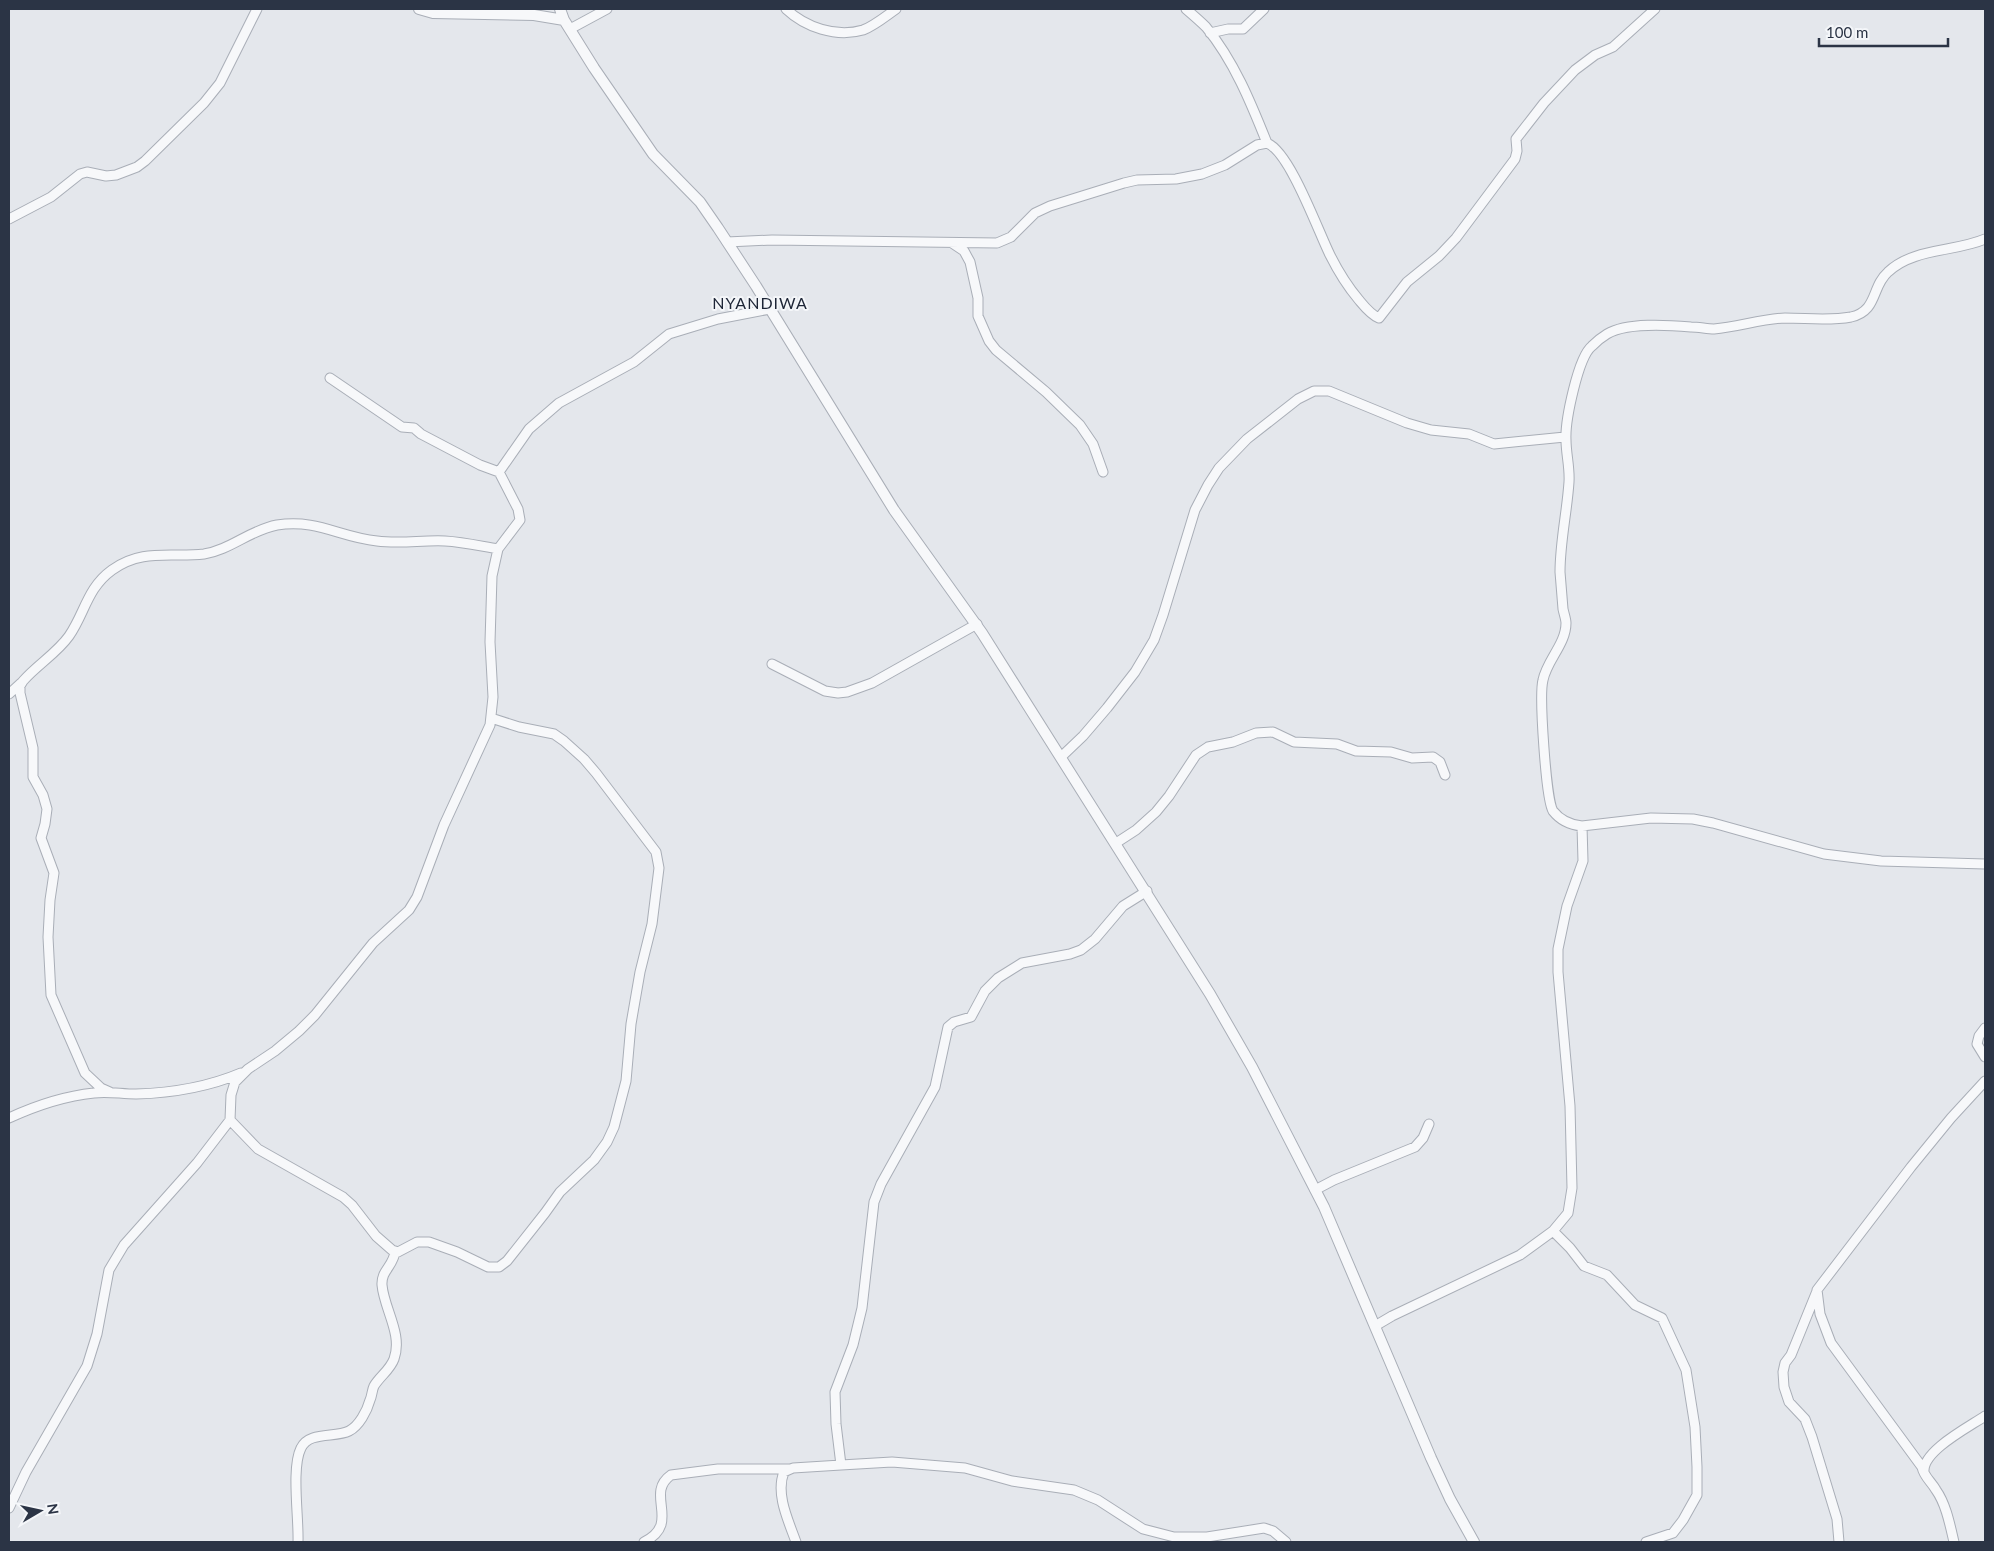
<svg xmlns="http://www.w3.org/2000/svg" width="1994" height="1551" viewBox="0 0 1994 1551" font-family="Lato,sans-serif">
<rect width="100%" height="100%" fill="#e4e7ec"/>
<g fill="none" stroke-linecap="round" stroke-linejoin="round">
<g stroke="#a9aeb7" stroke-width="11">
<path id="minor" d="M786 9C805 27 836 38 863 30 874 26 886 16 896 9
M1186 9C1193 15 1200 21 1206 27 1234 61 1251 103 1267 143
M570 29 607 9
M1210 33 1228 29H1243L1264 9
M9 219 51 197 80 174 87 172 106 176 116 175 137 167 145 161 204 103 220 83 257 9
M1985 239C1955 252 1913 248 1888 272 1871 287 1878 311 1851 317 1829 321 1807 318 1785 318 1761 319 1738 327 1714 329 1707 329 1699 327 1691 327 1668 325 1627 322 1607 334 1602 337 1596 342 1592 346 1578 357 1565 421 1566 440 1566 454 1570 468 1569 482 1567 512 1560 542 1560 572 1561 584 1562 597 1563 609 1564 614 1566 619 1566 623 1566 644 1547 660 1543 680 1539 695 1546 800 1553 811 1560 820 1571 825 1582 826L1651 818 1693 819 1713 823 1824 854 1881 861 1985 864
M727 242 772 240 997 243 1011 237 1035 213 1050 206 1124 183 1137 180 1176 179 1202 174 1225 165 1257 145 1267 143C1290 152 1318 231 1330 255 1338 271 1348 287 1359 300 1364 306 1371 315 1379 318L1407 282 1439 256 1456 238 1515 159 1517 151 1516 139 1544 103 1575 70 1595 55 1613 47 1655 9
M952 243 964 251 970 262 978 298V316L989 341 996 350 1046 392 1080 425 1093 444 1103 472
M330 378 402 427 414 428 421 434 480 465 499 472
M772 664 825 691 838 693 847 692 872 683 977 624
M9 694 21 683
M1061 757 1083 736 1107 708 1135 672 1154 640 1163 615 1195 510 1208 485 1219 468 1247 439 1298 399 1314 391H1329L1407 423 1431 430 1469 434 1494 444 1565 437
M1116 843 1136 830 1156 812 1169 796 1196 755 1208 747 1233 742 1256 733 1273 732 1294 742 1337 744 1356 751 1391 752 1412 758 1433 757 1440 762 1445 775
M1985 1028 1979 1036 1977 1044 1985 1057
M110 1092 101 1088 85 1073 51 995 48 937 50 900 54 873 41 838 45 824 47 809 43 795 33 777V748L20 693V686L23 681C37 665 57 653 69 636 85 613 87 588 112 570 142 548 171 558 204 554 230 550 250 530 277 525 318 519 339 537 377 541 400 544 422 540 445 541 463 542 480 546 498 549
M9 1118C35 1106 65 1096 94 1093 108 1091 121 1094 136 1094 171 1093 208 1087 241 1073
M230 1120 258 1149 343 1197 352 1205 376 1236 392 1250 398 1252 417 1242H429L457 1252 488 1267H499L507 1261 545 1213 560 1192 594 1160 607 1142 614 1127 626 1081 631 1024 640 972 652 924 659 868 656 852 596 773 584 759 564 741 554 734 519 727 491 718
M1315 1190 1334 1180 1415 1147 1423 1138 1429 1124
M1553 1231 1570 1248 1584 1266 1607 1275 1635 1305 1662 1318 1686 1370 1695 1427 1697 1467V1495L1683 1520 1673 1533 1646 1542
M1817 1291 1791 1355 1785 1363 1783 1372 1784 1387 1789 1402 1805 1419 1812 1437 1837 1519 1839 1542
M1375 1326 1392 1316 1520 1255 1553 1231 1568 1213 1572 1188 1570 1106 1558 972V949L1567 906 1583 861 1582 826
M841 1465 892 1462 965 1468 1012 1481 1074 1490 1098 1500 1143 1529 1174 1537H1207L1264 1528 1273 1531 1286 1542
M1924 1472C1922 1451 1969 1427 1985 1416
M9 1508 26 1472 87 1366 97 1334 109 1270 124 1245 197 1163 230 1120 231 1095 235 1082 248 1069 275 1051 299 1031 315 1015 373 943 409 910 417 897 444 825 490 725 493 697 490 642 492 576 498 549 520 520 518 509 499 472 529 429 559 403 634 362 669 334 718 319 770 309
M298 1542C299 1518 291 1468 301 1448 309 1431 335 1438 349 1431 359 1426 367 1411 370 1400 372 1396 372 1390 374 1386 380 1376 390 1370 394 1359 403 1334 384 1309 382 1285 381 1270 394 1266 395 1251
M644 1542C682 1523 644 1494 671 1475L718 1469H789
M796 1542C789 1522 775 1494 784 1472L793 1468 841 1465 836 1424 835 1392 853 1345 862 1308 874 1202 881 1184 935 1087 948 1027 954 1022 971 1017 985 991 998 978 1022 963 1070 954 1081 950 1095 939 1123 906 1147 891
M1954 1542C1950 1525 1946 1504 1936 1490 1931 1481 1924 1477 1922 1467L1831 1343 1820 1314 1817 1290 1911 1167 1951 1118 1985 1081"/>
</g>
<g stroke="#a9aeb7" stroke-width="12">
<path id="tertiary" d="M419 9 433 13 534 15 564 20
M560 9 564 20 594 68 653 154 700 202 718 228 756 286 894 510 982 633 1210 994 1252 1067 1324 1207 1431 1458 1450 1499 1474 1542"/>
</g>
<use href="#minor" stroke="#f7f8fa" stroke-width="9"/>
<use href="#tertiary" stroke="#f7f8fa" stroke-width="10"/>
</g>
<g text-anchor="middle" stroke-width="4" stroke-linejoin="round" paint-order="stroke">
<g font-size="16" letter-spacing="1" fill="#1d2536" stroke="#f4f6f9">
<text x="760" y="309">NYANDIWA</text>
</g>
</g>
<rect width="1994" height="1551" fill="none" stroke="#2b3445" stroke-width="20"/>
<g transform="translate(40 1511) rotate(81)" stroke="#f4f6f9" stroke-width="4" paint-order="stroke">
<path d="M0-4L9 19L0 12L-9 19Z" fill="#2b3445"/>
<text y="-8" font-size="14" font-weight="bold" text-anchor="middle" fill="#2b3445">N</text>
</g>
<path d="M1819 38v8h129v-8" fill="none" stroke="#2b3445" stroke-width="2.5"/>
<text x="1826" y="38" font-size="15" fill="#2b3445" stroke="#f4f6f9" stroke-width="4" paint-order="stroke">100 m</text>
</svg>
